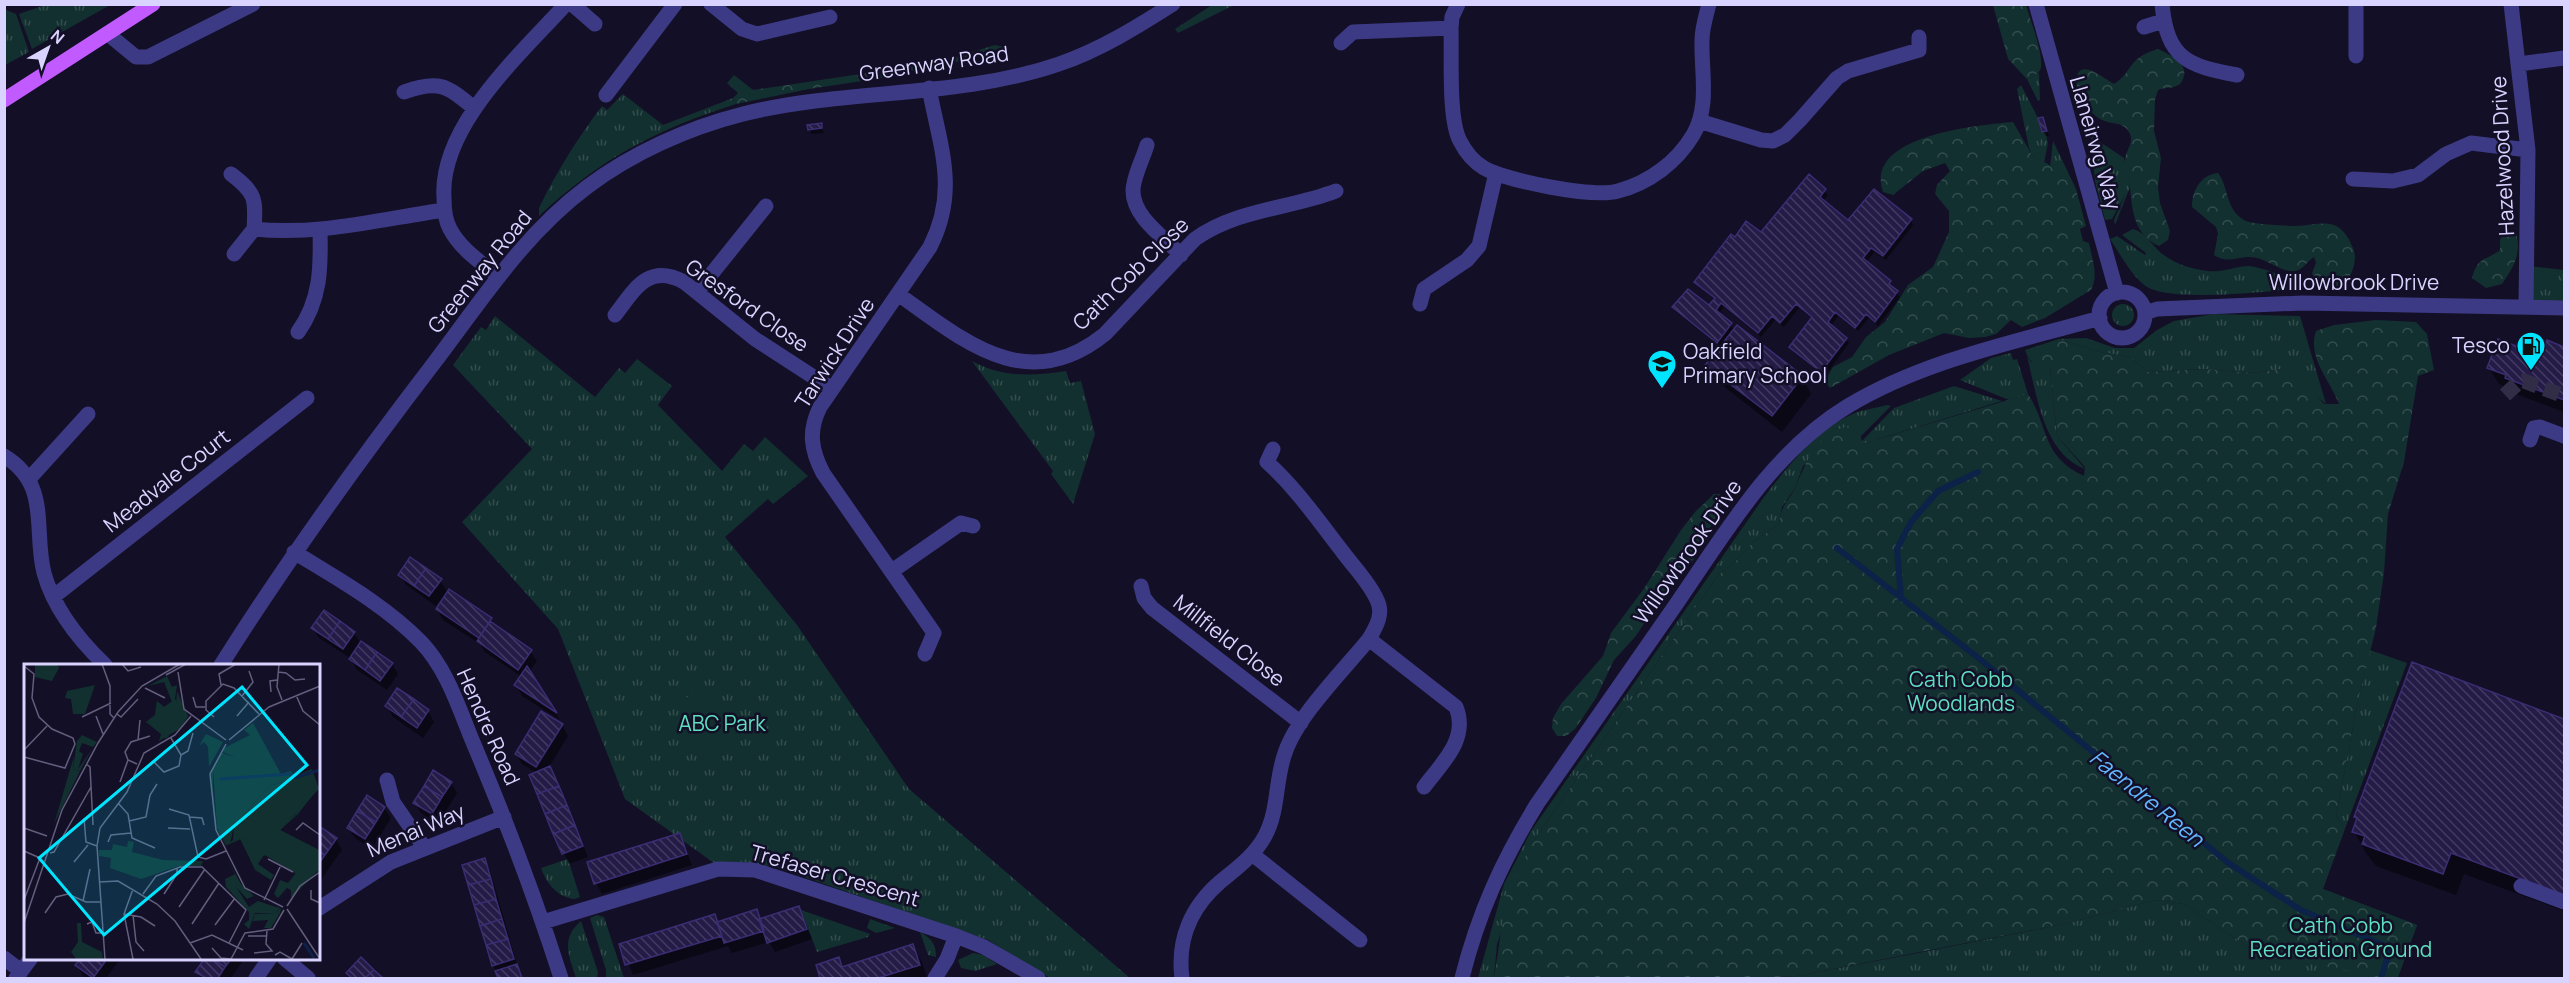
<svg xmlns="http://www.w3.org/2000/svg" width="2569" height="983" viewBox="0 0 2569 983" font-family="Manrope,sans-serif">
<defs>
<pattern id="grass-tufts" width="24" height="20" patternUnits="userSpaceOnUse" patternTransform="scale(1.5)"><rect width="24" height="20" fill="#12302f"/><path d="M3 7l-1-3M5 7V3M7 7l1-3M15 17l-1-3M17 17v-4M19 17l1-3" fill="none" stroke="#344d4e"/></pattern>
<pattern id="forest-crowns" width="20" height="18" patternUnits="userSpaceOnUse" patternTransform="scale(1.5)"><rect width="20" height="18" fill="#12302f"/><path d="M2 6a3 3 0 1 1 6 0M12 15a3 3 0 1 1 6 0" fill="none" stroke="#344d4e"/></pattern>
<pattern id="building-back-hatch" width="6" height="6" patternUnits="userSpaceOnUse" patternTransform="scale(1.5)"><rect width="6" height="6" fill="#241b47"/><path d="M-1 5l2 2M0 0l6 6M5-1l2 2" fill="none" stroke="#433b63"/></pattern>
</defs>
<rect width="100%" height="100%" fill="#130f26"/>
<path fill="url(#grass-tufts)" d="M45 5V4L110 5 32 49 19 14Z
M1212 5H1234L1178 33 1175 29Z
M6 10 16 14 29 52 5 65 4 12Z
M2039 73 2040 100 2038 101 2027 79Z
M2021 85 2038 118 2041 132 2045 131 2048 143 2044 163 2032 155 2029 148 2017 89Z
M623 94 663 125 733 98 736 104C657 129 600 159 539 216V208C557 171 577 139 602 106L607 110Z
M2091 136 2124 158 2130 187 2115 225 2114 220 2126 193 2112 219 2105 220 2095 181Z
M2053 141 2076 189 2050 167Z
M2133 229C2145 232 2152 245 2161 253 2175 264 2191 269 2208 271 2222 273 2236 266 2249 266 2261 267 2294 278 2298 289 2267 291 2164 304 2143 284 2130 273 2120 254 2110 239L2117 236 2145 255 2146 253 2122 235Z
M2528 266 2564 270V308L2526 306Z
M2112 315a11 11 0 1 1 22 0a11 11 0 1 1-22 0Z
M2214 314 2300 316 2326 404 2282 369 2254 373 2205 369 2148 372 2130 357 2100 352 2059 339 2086 338 2115 348H2134L2157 330 2174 321Z
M495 316 595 397 619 368 625 373 637 359 672 386 658 405 722 471 744 444 753 451 765 437 808 476 773 504 768 499 725 537 797 625 909 789 1130 978H1050L988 940 964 932 775 867 743 862 714 863 625 799 558 629 462 522 532 449 453 365 481 327 486 330Z
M2011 353 2013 360 2017 359 2028 394 2009 400 1960 380 1991 358Z
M2027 356 2031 362 2050 367 2057 436 2085 469C2043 453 2037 395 2027 356Z
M972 361C1003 378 1033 376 1066 371L1070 383 1081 381 1095 434 1073 504 1051 474 1053 471Z
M1954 386 2002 401 1862 444 1861 442 1894 408Z
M1887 405 1891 406 1861 436 1850 426 1803 466 1795 488 1782 507 1779 524 1752 543 1734 563 1718 575 1534 840 1497 944 1494 978H1478L1504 884 1531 831 1764 497C1788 466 1818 428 1855 413 1865 409 1877 408 1887 405Z
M2370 650 2407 663 2345 829 2336 816 2358 701Z
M568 859 580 897 575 899C558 898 546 883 541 868Z
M2323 889 2417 925 2398 977 2401 978H1756L1797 976 1918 953 2064 924 2156 900 2184 904 2265 958Z
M801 910 870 934 868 937 817 952Z
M597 915 604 917 624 978H606V970L590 918Z
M870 919 895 928 876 933 867 928Z
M581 921 598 972 597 978H576C569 956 560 939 581 921Z
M920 932C932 939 936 944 936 957L928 955Z
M973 953 983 955 997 964 975 971 961 968 958 960Z"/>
<path fill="url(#forest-crowns)" d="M1993 5H2026C2030 19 2043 52 2041 67 2040 74 2033 76 2027 79L2008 59Z
M995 45 1004 47 934 69H927L924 62 927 61 930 65Z
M2158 49C2169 54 2190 64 2183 79 2181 83 2180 85 2176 86 2170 89 2165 87 2158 90L2155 100 2154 131 2161 158 2158 187 2160 203 2170 231 2168 240 2159 246C2134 235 2132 210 2130 187 2129 178 2124 170 2125 160 2125 151 2134 144 2130 134 2124 121 2113 125 2102 120 2093 116 2078 99 2077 88 2073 52 2103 78 2114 84 2133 72 2127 58 2158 49Z
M916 62 920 63 922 70 901 71 896 76 809 89 736 104 733 98 738 93 727 83 734 75 753 90 894 69Z
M2013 122 2032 155 2048 164 2076 189 2086 226 2080 229 2083 241 2089 243C2092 259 2099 275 2091 290L2045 318 2022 327 2011 320 1996 334 1985 337 1969 338 1944 333 1889 355 1830 388 1826 383 1827 377 1833 367 1852 357 1866 337 1885 322 1908 285 1933 267 1949 232V211L1935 194 1937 185 1950 171 1945 163 1923 171 1893 195 1883 192C1863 135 1979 125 2013 122Z
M2218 173C2229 187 2225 209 2244 220 2249 223 2257 223 2262 224 2273 225 2284 226 2295 226 2323 225 2339 214 2353 248 2359 262 2350 279 2340 290H2328L2315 279 2312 273 2316 263 2314 257C2307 261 2303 270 2295 271 2280 273 2266 257 2250 257 2236 257 2227 264 2214 255L2218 234 2216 227 2192 207C2192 191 2200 175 2218 173Z
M2504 231H2515C2523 251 2514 267 2502 284L2486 288 2472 278C2478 256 2486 261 2500 250V240Z
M2376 320 2416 322 2427 334 2434 370 2418 376 2404 462 2388 514 2384 573 2376 628 2358 701 2336 816 2345 829 2323 889 2417 925 2398 977 2401 978H2362L2360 972C2346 969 2326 970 2316 961 2306 952 2308 946 2294 941L2278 958H2265L2184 904 2156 900 2064 924 1797 976 1756 978H1494L1507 891 1534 840 1718 575 1734 563 1752 543 1779 524C1782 502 1788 503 1796 486 1807 460 1819 430 1851 426L1861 436 1862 444 2028 394C2050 428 2040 455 2084 476L2085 467 2057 436 2050 367C2036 366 2030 364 2025 350L2059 339 2100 352 2130 357 2148 372 2205 369 2254 373 2282 369 2301 380 2324 404H2339C2330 380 2307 358 2316 331L2334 325Z
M1714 494H1721L1723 499 1722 505 1692 562 1670 585 1635 637 1614 660 1596 698 1575 729 1566 736H1557L1552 728 1553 718 1561 704 1603 656 1611 633 1645 587 1681 530 1695 512Z"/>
<path fill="#12302f" d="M706 685 737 731 709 751 677 704Z"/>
<path fill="#0007" d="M2043 119 2045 124 2049 136H2046L2043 132Z
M821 125 824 133 812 134 809 129Z
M1809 176 1828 195 1823 201 1848 222 1911 220 1913 225 1886 260 1874 252 1866 263 1890 282 1892 288 1900 297 1878 326 1869 318 1858 331 1838 316 1831 326 1849 343 1825 376 1794 352 1791 347 1813 319 1799 308 1784 327 1775 320 1761 337 1724 307 1719 314 1734 330 1802 377 1811 394 1782 432 1717 381 1707 365 1721 347 1676 312 1673 307H1709L1715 299 1696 282 1735 240 1762 234Z
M2548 342 2564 348V412L2516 394 2513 390 2499 384 2489 368 2517 347 2544 353Z
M400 575 440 580 448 593 449 591 491 619 496 627 530 651 537 661 529 672 560 720 522 696 516 685 522 677 485 652 480 644 443 620 437 609 443 601 440 600 436 606 406 585Z
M313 628 354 633 361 644 392 664 398 674 387 690 357 670 350 658 319 638Z
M2413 664 2564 721V911L2464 874 2456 895 2376 866 2366 853 2354 831 2358 820 2356 817Z
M387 706 428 711 434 722 423 738 393 717Z
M562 725 568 736 549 767 588 857 569 864 531 776 537 773 522 764 516 754Z
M451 783 457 793 438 824 421 813 415 803Z
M384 808 391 818 372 849 355 838 348 828Z
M319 828 336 839 342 850 320 881 318 880Z
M679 834 692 865 602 894 596 883Z
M484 860 490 870 518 968 523 978H499L493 965Z
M799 908 812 939 775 952 769 942 732 953 728 946 633 975 621 945 714 916 718 923 756 911 761 920Z
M912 946 922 962 927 978H822L818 966 838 959 843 968Z
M82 958H121L106 978H86L83 976 77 965Z
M207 958H239L242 962 231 978H201L197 972Z"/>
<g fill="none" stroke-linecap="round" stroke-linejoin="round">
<path stroke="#0c2248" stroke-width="6" d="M1837 548 1981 660 2227 862 2301 910 2383 945 2389 953 2381 978
M1901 598 1897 549 1911 522 1938 491 1978 472"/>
</g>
<path fill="url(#building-back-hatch)" stroke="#3b2d73" stroke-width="1.5" d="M2043 117 2047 131 2042 132 2038 118Z
M822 123V128L808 130 807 125Z
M1809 174 1826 189 1820 197 1848 220 1874 189 1912 219 1883 256 1871 248 1863 258 1891 281 1889 284 1898 291 1875 322 1866 314 1855 328 1835 312 1828 322 1847 338 1821 372 1789 347 1812 317 1796 304 1780 323 1772 316 1758 333 1721 303 1716 310 1732 323 1717 343 1672 307 1688 289 1709 305 1715 298 1694 282 1731 234 1735 237 1746 221 1761 232Z
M1737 325 1803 376 1772 416 1705 365Z
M2498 339 2516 346 2518 342 2543 351 2547 340 2564 347V400L2505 378 2506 375 2487 368Z
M410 557 426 568 414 586 398 575Z
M426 568 442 579 429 596 414 586Z
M449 589 492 618 479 638 436 609Z
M324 610 340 621 328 639 311 628Z
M340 621 355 632 343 649 328 639Z
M490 621 532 650 518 670 477 641Z
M361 641 377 652 365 670 349 659Z
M377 652 393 663 380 681 365 670Z
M2412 662 2564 719V895L2451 853 2443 874 2362 844 2365 836 2352 832 2357 818 2354 817Z
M527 666 557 713 514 685Z
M397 688 414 699 401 717 385 706Z
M414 699 429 710 417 728 401 717Z
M541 711 563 724 536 767 515 754Z
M550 766 559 786 537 794 529 775Z
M433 770 452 782 442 797 424 786Z
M424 786 442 797 432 814 413 803Z
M559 786 567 805 545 814 537 794Z
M367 795 385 807 376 822 357 811Z
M567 805 575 825 553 834 545 814Z
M357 811 376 822 365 839 347 828Z
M575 825 583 846 562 854 553 834Z
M319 826 337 838 325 855 318 850Z
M680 833 687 854 594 884 587 862Z
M318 850 325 855 318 865Z
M485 858 491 879 468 885 462 865Z
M491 879 496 899 474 905 468 885Z
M496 899 502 919 480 926 474 905Z
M799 906 807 929 767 943 759 919Z
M757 909 764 931 724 943 717 922Z
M715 914 722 936 625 965 619 944Z
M502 919 508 939 486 945 480 926Z
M508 939 514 959 492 966 486 945Z
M913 944 920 965 878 978H820L816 965 839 957 842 967Z
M361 957 374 970 365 978H352L346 973Z
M81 958H99L105 962 93 978 75 965Z
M205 958H211L225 967 218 978H206L195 972Z
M211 958H232L225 967Z
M517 964 522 978H498L495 971Z
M374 970 383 978H365Z"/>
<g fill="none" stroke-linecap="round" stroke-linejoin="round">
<path stroke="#312d47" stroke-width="15" stroke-dasharray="15 8" stroke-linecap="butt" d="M2505 395 2518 383 2524 381 2564 396"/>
<path stroke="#3d3a85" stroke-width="15" d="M572 4 595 24
M711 4 742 29 757 34 830 17
M1458 4 1452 17 1451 28C1452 55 1448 119 1460 141 1465 151 1474 162 1484 168 1507 181 1592 198 1618 191 1649 183 1677 162 1693 135 1710 107 1701 71 1702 40 1702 28 1706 16 1709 4
M2036 4 2117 293
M2162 4C2167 59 2188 66 2237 75
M2511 4 2528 150 2526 306
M2144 27 2163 21
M108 34 136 57H148L253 4
M1341 43 1353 32 1451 28
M2356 56V4
M2519 64 2564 58
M404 92C439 79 447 86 474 108
M606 95 675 4
M1699 121 1761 140 1773 141 1785 135 1800 120 1837 78 1848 71 1919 50V37
M1147 145C1143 159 1133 177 1133 191 1133 217 1164 237 1181 255
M231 174C256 193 256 199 254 229
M2353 179 2393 181 2418 175 2446 154 2471 143 2528 150
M234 254 254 229C317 236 382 219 444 210
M499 277C482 263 461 250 450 229 445 220 444 208 444 198 439 126 521 54 566 4
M697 292 766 206
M2099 315a23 23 0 1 1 46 0a23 23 0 1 1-46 0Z
M898 294C964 341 1027 397 1105 334L1195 239C1237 209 1289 209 1336 191
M1420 304 1424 289 1467 260 1479 246 1496 173
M2145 313 2157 309 2303 303 2564 308
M615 315C635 289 648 263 684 282L755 339 832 389
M298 332C321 300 321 267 320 229
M2530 440 2534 428 2540 427 2564 436
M4 456C51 484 33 530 44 573 54 609 79 640 105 665
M29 479 88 414
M294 552C338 579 385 605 421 642 448 670 460 712 475 747 507 823 536 900 561 978
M892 571 961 523 973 526
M1141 586 1144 598 1152 608 1301 723
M53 597 307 398
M1369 639 1456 707C1469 739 1442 763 1424 787
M925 654 934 633 823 473C811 450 808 431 820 407L930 247C959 190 940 147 929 88
M221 665C288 559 358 462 434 363 481 301 524 234 587 187 632 153 688 128 743 114 846 88 957 99 1059 64 1100 50 1137 27 1173 4
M387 780 393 802 424 847
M1252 854 1360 940
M2521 886 2564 902
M318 909 391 862 504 817
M543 922 718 869 755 870 956 936 984 947 1038 978
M4 958 21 971
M284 958 308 978
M16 978 31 958
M256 978 270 958
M935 978 947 959 956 936
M1182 978C1177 940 1191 907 1220 882 1237 868 1254 856 1265 836 1279 810 1275 780 1285 753 1298 715 1343 671 1369 639 1376 627 1384 614 1377 600 1370 583 1353 566 1342 551 1318 520 1296 488 1267 462L1273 449
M1462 978C1478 914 1502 861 1537 804 1584 737 1631 670 1677 603 1726 532 1772 452 1848 406 1924 360 2016 342 2100 318"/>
<path stroke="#c25bff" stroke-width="15" d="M4 100 153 4"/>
</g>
<defs>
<g id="fuel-pin" transform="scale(1.5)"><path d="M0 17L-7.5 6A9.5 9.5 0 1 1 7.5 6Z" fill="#00e5ff" stroke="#130f26"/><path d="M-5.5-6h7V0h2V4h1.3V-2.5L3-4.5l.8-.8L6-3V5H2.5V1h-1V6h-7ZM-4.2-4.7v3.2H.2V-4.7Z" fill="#111"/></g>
<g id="school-pin" transform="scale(1.5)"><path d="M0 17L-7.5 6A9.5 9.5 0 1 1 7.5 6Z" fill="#00e5ff" stroke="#130f26"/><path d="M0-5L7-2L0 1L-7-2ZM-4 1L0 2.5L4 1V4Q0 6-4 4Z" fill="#111"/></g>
</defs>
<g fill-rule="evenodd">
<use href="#fuel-pin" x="2531" y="346"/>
<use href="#school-pin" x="1662" y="364"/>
</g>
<g text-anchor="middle" stroke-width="5" stroke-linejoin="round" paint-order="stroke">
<g font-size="21" fill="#d9d4ff" stroke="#130f26">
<text transform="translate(934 64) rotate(-8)" y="7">Greenway Road</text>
<text transform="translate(2095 143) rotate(74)" y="7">Llaneirwg Way</text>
<text transform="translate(2503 156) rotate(-93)" y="7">Hazelwood Drive</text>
<text transform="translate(480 272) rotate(-51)" y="7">Greenway Road</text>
<text transform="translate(1131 274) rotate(-44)" y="7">Cath Cob Close</text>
<text x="2354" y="290">Willowbrook Drive</text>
<text transform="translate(747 306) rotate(35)" y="7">Gresford Close</text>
<text transform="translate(835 353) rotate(-57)" y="7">Tarwick Drive</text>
<text transform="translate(167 481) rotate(-38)" y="7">Meadvale Court</text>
<text transform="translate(1688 552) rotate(-55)" y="7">Willowbrook Drive</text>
<text transform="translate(1229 641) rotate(38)" y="7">Millfield Close</text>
<text transform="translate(488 727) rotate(66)" y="7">Hendre Road</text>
<text transform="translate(416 831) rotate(-23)" y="7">Menai Way</text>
<text transform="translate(835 876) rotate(16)" y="7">Trefaser Crescent</text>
</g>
<g font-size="21" fill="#d9d4ff" stroke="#130f26" text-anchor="end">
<text x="2510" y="353">Tesco</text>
<text x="1683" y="359" text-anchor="start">Oakfield<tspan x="1683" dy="24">Primary School</tspan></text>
</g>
<g font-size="21" fill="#5fe0c0" stroke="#130f26">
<text x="1961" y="687">Cath Cobb<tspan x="1961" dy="24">Woodlands</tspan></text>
<text x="722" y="731">ABC Park</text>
<text x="2341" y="933">Cath Cobb<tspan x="2341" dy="24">Recreation Ground</tspan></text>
</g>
<g font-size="22" font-style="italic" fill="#62b6ff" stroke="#130f26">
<text transform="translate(2147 798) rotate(39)" y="8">Faendre Reen</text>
</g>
</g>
<g transform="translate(24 664)">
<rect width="296" height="296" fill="#130f26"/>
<path d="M11 0H33L35 4 28 17 11 13ZM143 12 148 23 153 21 151 35 164 52 157 64 135 77 137 70 122 58 131 51 133 37 140 43 148 38 140 18 124 22ZM197 88 201 90 189 106V125L193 164 203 181 209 176 210 162 245 122 258 118 257 110 267 107 270 112 288 105 295 125 256 166 295 186V206L282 216 241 191 228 199 216 175 202 182 194 167 191 158 187 116V109L189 103ZM50 92 49 105 56 107 30 160ZM104 177 110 178 108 188 139 196 179 197 177 202H155L117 215 86 204 87 194 75 192V186H88L89 180 103 183ZM252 242 257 245 256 249 247 264H240L244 256 229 257 226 265H238H226L231 250 252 249 255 245Z" fill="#12302f"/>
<path d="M153 27 164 52 162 56 154 45 145 43 137 48 136 53 143 55 140 62 147 67 141 68 145 72 141 75 135 64 122 58 131 51 133 37 140 43 150 36 152 40ZM229 59 257 110 267 107 269 112 281 110 273 116 279 131 295 123 274 150 256 166 295 186V206L267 234V226L263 224 254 234 250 230 256 216 264 219 282 196 293 192 292 187 254 173 245 183V193L240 191 234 200 250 211 247 216 231 206 217 175 208 180 219 173 236 187 247 169 271 151 279 138 267 115 245 122 210 162 206 180H202L193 164 189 105 201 90 211 93 199 88 200 84 226 71 220 66ZM182 70 199 78 185 103 184 83 180 78 175 82ZM58 71 73 78 69 83 58 79 55 87 59 90 54 105 68 85 56 107 49 105 53 77ZM200 189 217 220 230 232 223 235 212 223 225 243 234 237 255 244 252 249H231L225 265 220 260 225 256V248L202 223 201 215 211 210ZM53 259H57L58 278 78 288 79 295H52L47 288 54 278Z" fill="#12302f"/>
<path d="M71 21 61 50H49L47 35 41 34 43 27Z" fill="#12302f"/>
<path d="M257 121 270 132 253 152 240 142ZM235 140 255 157 244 170 224 153ZM254 175 282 187 274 203 248 190Z" fill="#12302f"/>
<path fill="none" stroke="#0c2248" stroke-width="3" d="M196 115 266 110 269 114 296 106M280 279 290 294"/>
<path fill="none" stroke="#625e7d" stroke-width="1.5" d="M78 0 86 22V50L90 54M98 0 104 7 117 3M255 0 253 23 258 36M0 2 10 10 8 34 15 53 28 65 49 74 51 80 41 104 0 93M154 8 160 45 202 76M254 8 262 9 271 16 281 15M142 11 162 0M197 21 195 10 212 0M121 24 141 34M247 28 246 17 253 16M272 31 279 47 296 61M218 32 229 18 225 7M169 33 172 43H181M93 50 97 53 114 35M72 52 79 70M213 52 225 38M58 53 87 39M190 53 182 46V37L199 20 210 24 235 50M114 76 116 56M205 76 245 43 296 22M202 80 186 110 192 166 221 224 259 243M0 86 23 62M157 91 164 87 169 69M135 93 130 98 140 108 155 102 157 91 147 74M62 100 66 103 69 161M113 100 104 96 101 88 107 78 126 72M96 118 104 96M94 139 104 150 108 174 131 184M145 145 165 151 174 193 182 195 202 187M165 153 178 154 180 161M60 154 62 178 73 182M105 157 122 153 126 131 133 120M0 164 23 172M144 164 166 165M272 166 279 159 296 171M84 178 87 171 107 169M0 187 16 194 0 236M26 189 30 188 67 123M244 195 269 208M50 198 64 181M75 218 94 217 133 240 151 257 177 295M109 225 100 250 109 295M287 226V235L296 239M119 230 132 212 156 203H178L222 246 205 279M140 230 153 210V204M240 236 257 201M59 237 66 205M263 242 276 222 296 208M155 243 181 205M263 245 296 295M21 249 32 233 44 230 62 238H77M100 250 117 253 131 262M109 251 112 278 120 287M0 259 38 146 74 79 94 48 118 22 156 0M63 260 68 258 72 269H81M168 260 195 219M191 261 211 234M224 272H243M166 279 188 271 219 286M188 284 197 294 207 295 221 269 249 265 260 246M230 289 248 287 242 280 243 266M251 291 256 288 268 295M81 295 73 182 76 164 103 128 120 89 151 71 167 52M268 295 278 279"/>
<path fill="#00e5ff" fill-opacity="0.15" stroke="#00e5ff" stroke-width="3" d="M218 23 283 101 80 271 15 194Z"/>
<rect width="296" height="296" fill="none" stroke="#d9d4ff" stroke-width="3"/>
</g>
<rect width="2569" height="983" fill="none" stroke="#d9d4ff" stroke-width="12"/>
<g transform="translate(48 48) rotate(40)" stroke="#130f26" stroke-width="4.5" paint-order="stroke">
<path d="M0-4.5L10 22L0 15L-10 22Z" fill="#d9d4ff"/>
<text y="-9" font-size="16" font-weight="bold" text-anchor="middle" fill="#d9d4ff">N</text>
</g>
</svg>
